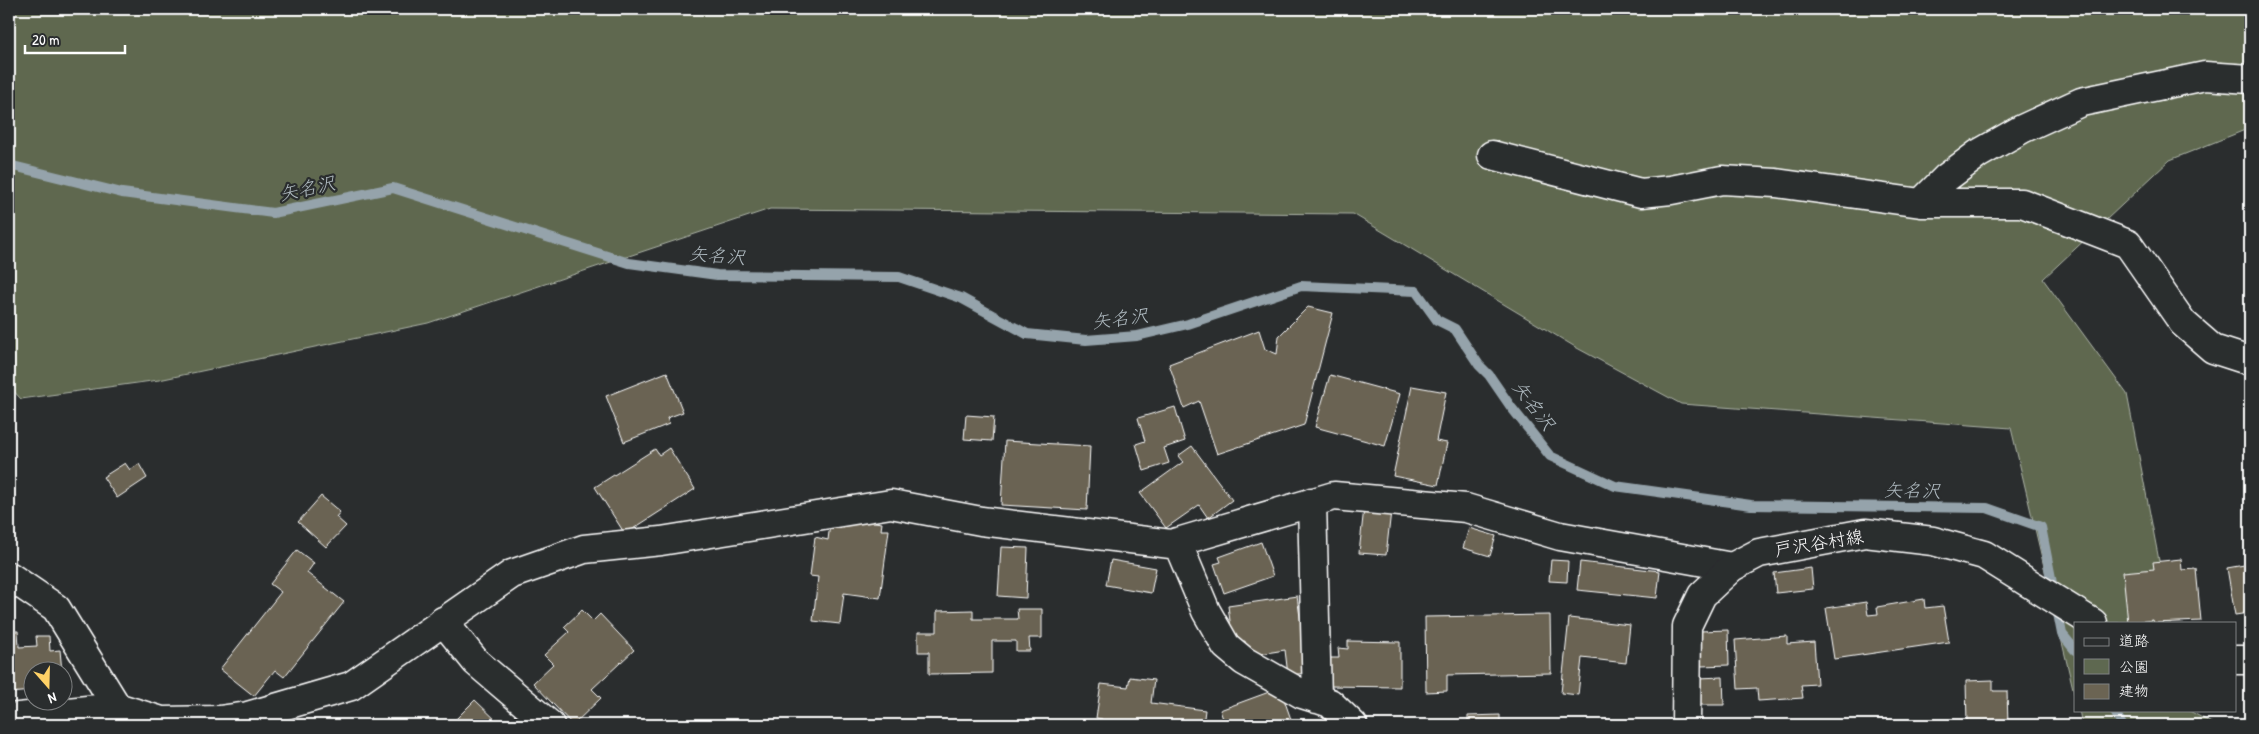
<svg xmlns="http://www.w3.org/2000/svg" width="2259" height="734" viewBox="0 0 2259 734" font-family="'Patrick Hand','Klee One',sans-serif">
<rect width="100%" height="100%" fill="#2a2d2e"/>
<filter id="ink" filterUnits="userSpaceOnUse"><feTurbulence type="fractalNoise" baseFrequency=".02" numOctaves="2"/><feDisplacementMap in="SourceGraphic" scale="10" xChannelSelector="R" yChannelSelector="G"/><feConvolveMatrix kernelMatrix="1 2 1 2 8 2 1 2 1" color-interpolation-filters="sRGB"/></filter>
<g filter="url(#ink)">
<path fill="#5e6850" stroke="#aeb4a8" d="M9 9H2250V128L2170 160 2043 279 2127 394 2171 623H2075V697L2011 428 1681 404 1577 348 1353 214 770 209 428 323 159 380 21 399 9 386Z
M2079 710H2188L2215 725H2082Z"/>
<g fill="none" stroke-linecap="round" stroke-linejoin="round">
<path stroke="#95a3ab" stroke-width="10" d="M9 165 122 193 273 213 393 188 629 263 717 275 899 277 961 298 1027 334 1086 340 1137 336 1188 324 1301 286 1416 291 1437 320 1455 329 1479 365 1489 375 1511 407 1550 456 1615 486 1751 505 1987 508 2041 527 2062 634 2075 650
M2114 710 2122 725"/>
</g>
<path fill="#6b6453" stroke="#fff" d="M1308 307 1333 313 1304 425 1217 454 1199 401 1184 408 1169 364 1259 330 1265 349 1277 354 1279 336Z
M667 372 683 412 667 418 669 424 624 442 606 396Z
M1330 375 1400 394 1385 446 1315 427Z
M1412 386 1446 392 1436 441 1447 443 1438 485 1393 476Z
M1175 407 1185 441 1164 448 1169 463 1144 471 1136 444 1145 441 1138 418Z
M966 415 994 417 992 441 964 439Z
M1005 441 1090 446 1087 510 1001 505Z
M1192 446 1232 500 1208 518 1199 505 1166 528 1140 493 1183 462 1178 456Z
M669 448 695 489 625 534 595 487 655 449 659 455Z
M125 463 130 470 139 464 147 478 117 498 103 477Z
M321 496 340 512 336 517 346 526 326 547 298 522Z
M1364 508 1391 511 1386 555 1359 553Z
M831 516 882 523 881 530H889L880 598 844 593 840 624 813 621 818 577 810 576 815 537 828 540Z
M1469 528 1496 536 1490 556 1463 548Z
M1261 542 1273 576 1224 593 1214 564 1221 562 1219 557Z
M1001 547 1028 548 1026 598 998 596Z
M297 550 314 563 307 573 344 602 284 677 275 670 254 696 220 669 281 592 270 584Z
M2181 559 2182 570 2196 569 2201 621 2154 623 2153 620 2128 623 2123 572 2154 569 2153 562Z
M1111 560 1156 568 1151 593 1106 585Z
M1551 560 1568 561 1567 582 1549 581Z
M1580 562 1660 571 1657 598 1577 590Z
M2250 564V620L2249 613 2235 615 2227 568Z
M1811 568 1813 589 1776 593 1774 573Z
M1297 596 1308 673 1288 675 1285 650 1247 656 1245 641 1233 643 1228 606Z
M1924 599 1925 608 1943 606 1949 642 1834 659 1826 608 1866 602 1868 615 1878 614 1877 607Z
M1017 609H1042V638H1029L1030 651H1016V641H992V673L929 674V652H918V632H937V611L973 610V619H1018Z
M582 610 593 621 600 614 634 650 592 689 601 698 573 725 533 683 553 664 544 655 569 632 564 627Z
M1550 615 1551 673 1447 675V691L1426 692 1425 617Z
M1569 618 1630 625 1626 663 1582 658 1578 695 1561 693Z
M1728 630 1729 665 1701 666 1700 631Z
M9 631H18L19 647 37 646 36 636H49L50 651 60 650 62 672H32V691L9 693Z
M1787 636V644L1814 642 1817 684 1801 685 1803 698 1758 701 1757 688 1738 689 1735 640Z
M1348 641 1400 642V687L1329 686 1330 658H1339L1338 648 1348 649Z
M1130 677 1154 680 1151 703 1205 710 1203 725H1102V719L1096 718 1101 684 1128 687Z
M1723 677 1724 705H1698V678Z
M1993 680V691H2007L2008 725H1967L1966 681Z
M1280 688 1293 725H1225L1220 710Z
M475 700 501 725H450Z
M1500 715V725H1468V716Z"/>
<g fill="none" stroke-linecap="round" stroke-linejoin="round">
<g stroke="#fff" stroke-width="31">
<path id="minor" d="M1492 155 1641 193 1671 190 1722 180 1776 183 1921 203H2022L2128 244 2183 323 2213 349 2250 361
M1921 203 1946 178 1978 154 2022 129 2081 102 2205 76 2250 79
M1312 502 1317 699
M1177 542 1206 611 1226 646 1244 661 1302 694 1330 703 1353 725
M9 576 56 608 117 707
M443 621 476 662 550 725
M9 718 117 707 162 721 219 720 248 716 351 686 512 574 584 549 661 541 891 504 981 521 1171 544 1334 496 1466 508 1560 536 1732 567"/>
</g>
<g stroke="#fff" stroke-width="31">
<path id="secondary" d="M2235 660H2250
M1686 725 1687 626 1702 595 1732 567 1759 553 1865 533 1933 541 1984 555 2093 623"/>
</g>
<use href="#minor" stroke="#2a2d2e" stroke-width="28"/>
<use href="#secondary" stroke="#2a2d2e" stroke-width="28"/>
</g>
</g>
<g text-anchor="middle" stroke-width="4.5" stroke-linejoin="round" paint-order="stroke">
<g font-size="18" fill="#fff" stroke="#2a2d2e">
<text transform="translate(1819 543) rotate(-9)" y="6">戸沢谷村線</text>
</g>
<g font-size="19" font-style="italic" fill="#afbac0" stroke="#2a2d2e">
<text transform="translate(307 188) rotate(-12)" y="7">矢名沢</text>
<text transform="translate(717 255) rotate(4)" y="7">矢名沢</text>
<text transform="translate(1120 318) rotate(-7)" y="7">矢名沢</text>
<text transform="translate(1534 405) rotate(53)" y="7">矢名沢</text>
<text transform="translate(1912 490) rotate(1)" y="7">矢名沢</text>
</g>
</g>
<rect width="2259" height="734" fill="none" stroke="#2a2d2e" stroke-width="30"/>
<rect x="15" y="15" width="2229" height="704" fill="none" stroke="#fff" stroke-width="2" filter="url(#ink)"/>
<rect x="2074" y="622" width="162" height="90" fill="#2a2d2e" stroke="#7f8182"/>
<rect x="2084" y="638" width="25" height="8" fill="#2a2d2e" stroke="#7f8182"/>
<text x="2119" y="646" font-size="15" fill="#ffffff">道路</text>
<rect x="2084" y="659" width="25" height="15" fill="#5e6850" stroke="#7f8182"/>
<text x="2119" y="672" font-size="15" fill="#ffffff">公園</text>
<rect x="2084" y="684" width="25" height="15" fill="#6b6453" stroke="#7f8182"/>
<text x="2119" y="696" font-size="15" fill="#ffffff">建物</text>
<g transform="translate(48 686) rotate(160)"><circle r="24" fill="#2a2d2e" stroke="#7f8182"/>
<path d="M0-4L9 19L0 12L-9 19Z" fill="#ffd166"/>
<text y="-8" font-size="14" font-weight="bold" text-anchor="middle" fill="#ffffff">N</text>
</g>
<path d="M25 45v8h100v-8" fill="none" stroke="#ffffff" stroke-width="2.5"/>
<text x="32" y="45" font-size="15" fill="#ffffff" stroke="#2a2d2e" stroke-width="4" paint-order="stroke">20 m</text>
</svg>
